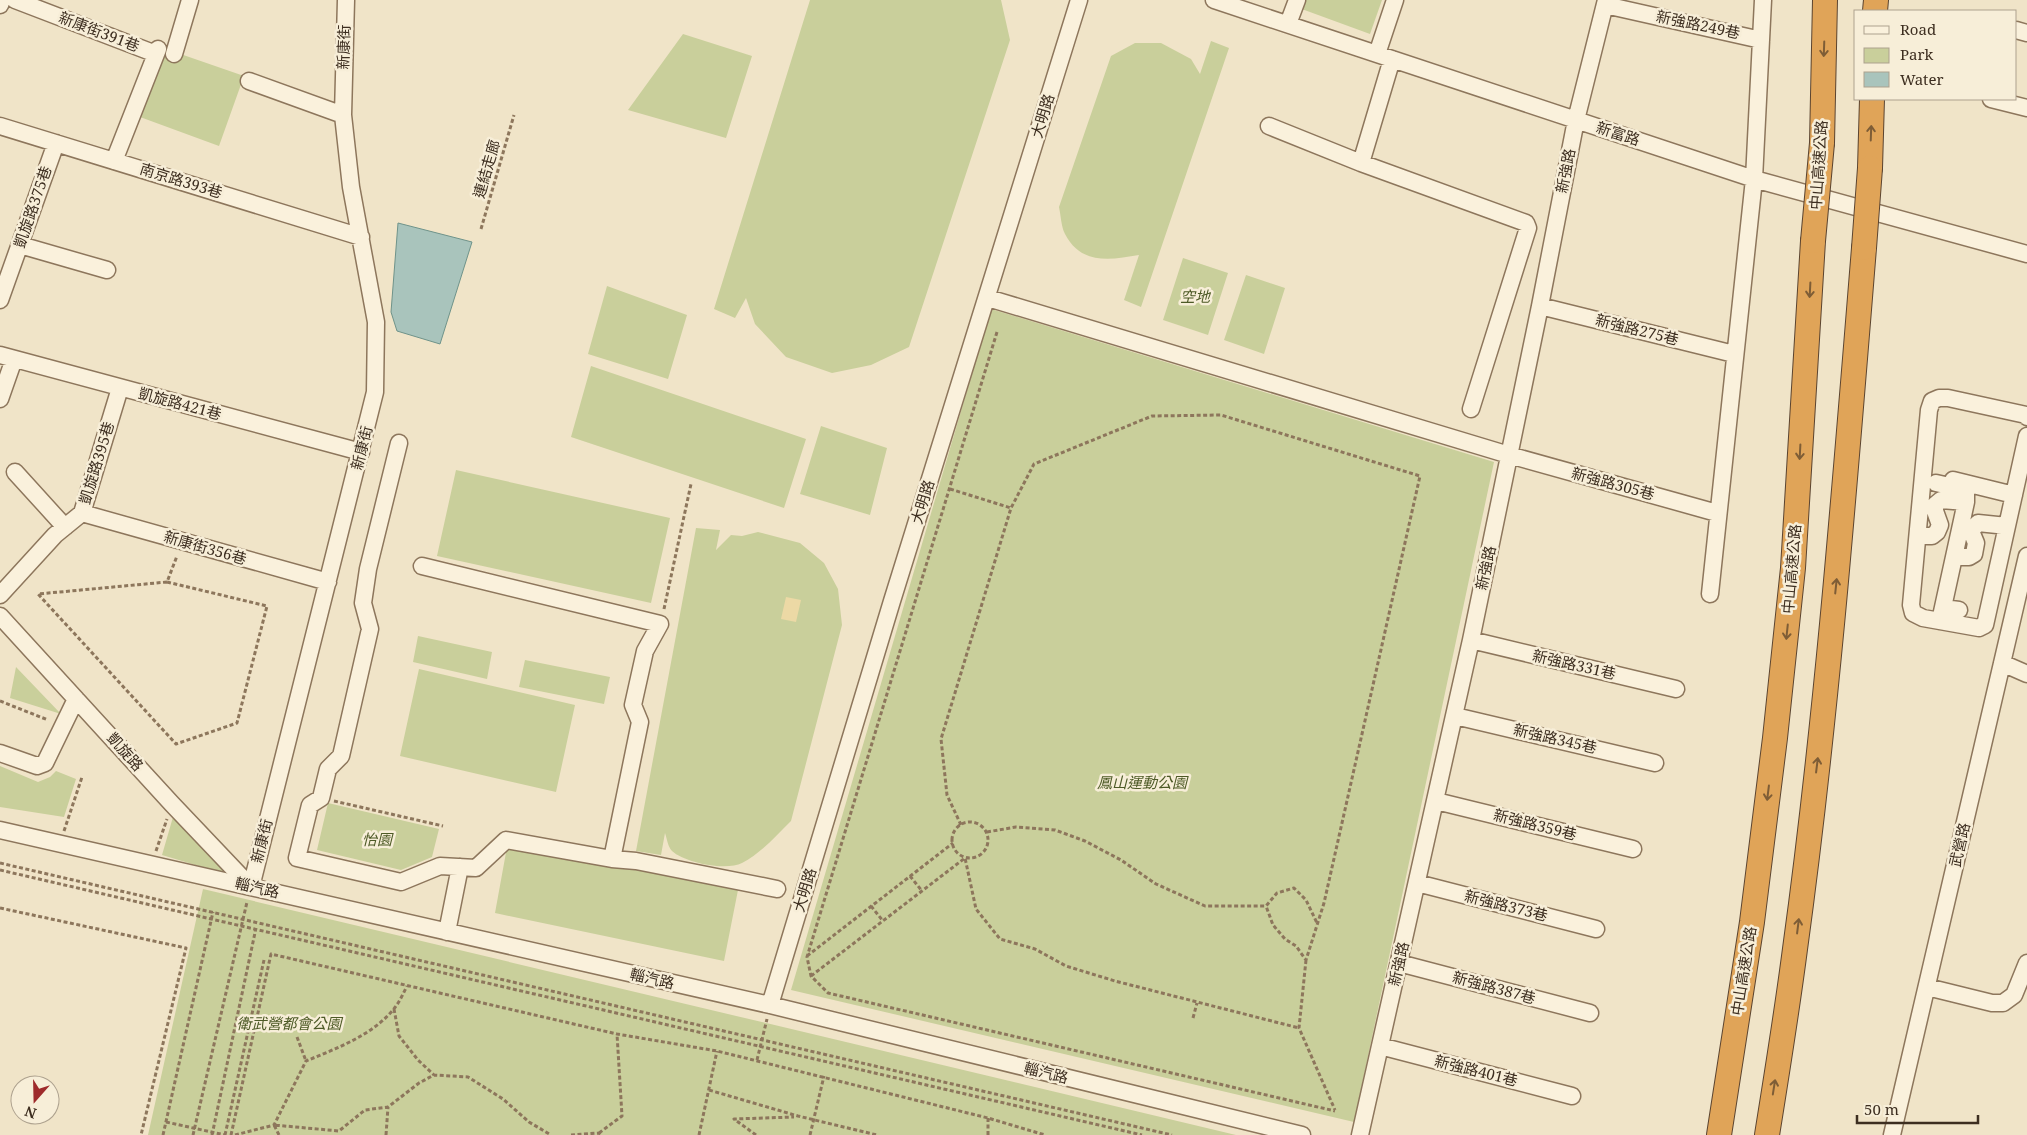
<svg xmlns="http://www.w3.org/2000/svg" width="2027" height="1135" viewBox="0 0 2027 1135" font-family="'Noto Serif','Noto Sans TC',serif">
<rect width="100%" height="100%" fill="#f0e4c8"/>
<path fill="#c9cf9b" d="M810 0H1001L1010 40 909 347 871 365 832 373 786 357 755 324 746 298 735 318 714 309Z
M1303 0H1382L1370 34 1299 8Z
M683 34 752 56 726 138 628 110Z
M1211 41 1229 48 1141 307 1124 300 1139 255C1110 260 1081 265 1065 234 1061 226 1061 216 1059 207L1111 56 1135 43H1161L1191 59 1200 74Z
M166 49 244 76 219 146 140 117Z
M1183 258 1228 273 1208 335 1163 320Z
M1246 275 1285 288 1264 354 1224 340Z
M607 286 687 315 668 379 588 354Z
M991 309 1494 462 1354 1122 791 990Z
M591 366 806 439 784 508 571 437Z
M821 426 887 448 870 515 800 494Z
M456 470 670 518 651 603 437 556Z
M696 528 720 530 716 550 731 535 742 536 758 532 800 543 824 563 838 589 842 625 791 821C776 836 761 853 742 863 726 871 685 863 672 851 668 847 667 839 665 833L661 855 636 851Z
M418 636 492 652 487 679 413 662Z
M525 660 610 677 604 704 519 687Z
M16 667 61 714 10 698Z
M419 669 575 705 556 792 400 756Z
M0 766 38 782 50 777 56 771 76 779 64 817 0 807Z
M328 803 439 829 432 857 401 870 317 850Z
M173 817 229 875 162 855Z
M507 847 602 866 609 863 738 890 724 961 495 913Z
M203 889 1236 1135H148Z"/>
<path fill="#ecd9a5" d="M786 597 801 600 796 622 781 619Z"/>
<path fill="#a9c4bc" stroke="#6f938a" d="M398 223 472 242 440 344 397 331 391 312Z"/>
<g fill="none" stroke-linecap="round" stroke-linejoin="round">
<g stroke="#8d765c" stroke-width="19">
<path id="minor" d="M15 0 156 54
M1214 0 1754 179 2027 254
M0 5 2 0
M1605 5 1761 40
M1288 24 1297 0
M2016 30 2027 33
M174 54 190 0
M1377 54 1395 0
M249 81 343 115
M1991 99 2027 108
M0 126 361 237
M1269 126 1361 163 1526 223 1528 228 1471 409
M114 161 158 49
M1361 163 1392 59
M20 245 107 270
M988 298 1509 455 1717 513
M0 300 56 143
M1540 306 1734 354
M0 355 361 452
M0 399 14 359
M2027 417 2026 415 1948 398H1939L1932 401 1929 410 1911 605 1913 613 1923 618 1979 628 1985 625 2027 436
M399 443 368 569 363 603 370 629 341 756 328 769 321 798 310 805 297 858 401 882 440 866 476 868 506 840 612 859 636 861 777 889
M15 472 65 527
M1953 480 2014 495
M1936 483 1958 488 1966 494V502L1940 621
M82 513 328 582
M1918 536H1932L1937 532 1940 525 1935 511V505L1941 500 1966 502
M1954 557H1969L1974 554 1976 543 1971 531 1978 523 2007 526
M422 566 660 624 645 651 633 705 640 722 612 859
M1710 594 1754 179 1763 0
M0 595 55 535 82 513 120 388
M1943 608 1959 610
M0 616 172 804 251 887
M1471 640 1676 689
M2002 663 2027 674
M1455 716 1655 763
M0 753 37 766 45 763 76 699
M1436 801 1633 849
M0 830 770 1005 1302 1135
M1417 883 1596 929
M251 887 375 392 376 322 351 187 343 115 346 0
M447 932 460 867
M1399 963 1590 1013
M1927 987 1992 1003H2003L2014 995 2027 963
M770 1005 892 601 1079 0
M1380 1046 1572 1096
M1360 1135 1471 640 1540 306 1576 120 1606 0
M1892 1135 2027 556"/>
</g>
<g stroke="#5b4430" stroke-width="26">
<path id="highway" d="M1875 11 1876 0
M1822 143 1825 0
M1870 168 1872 99
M1719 1135 1752 922 1775 738 1793 568 1813 241
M1767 1135C1777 1073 1787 1011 1795 949 1827 716 1845 482 1864 248"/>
</g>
<path stroke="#8d765c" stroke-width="3" stroke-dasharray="4 2.5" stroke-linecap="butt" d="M481 229 514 115
M997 332 807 957 811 976 828 993 1335 1111
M950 489 1011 508
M167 582 38 594 176 744 237 723 267 606 167 582 177 556
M664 609 691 484
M0 701 48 720
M334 801 443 826
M952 840a18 18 0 1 1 36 0a18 18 0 1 1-36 0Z
M961 825 947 795 941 739 1011 508 1034 464 1152 416 1221 415 1420 476 1324 903 1306 960 1296 946 1285 939 1273 925 1266 906
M64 831 82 777
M987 832 1016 827 1055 830 1085 841 1121 860 1156 884 1205 906H1266L1277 893 1294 888 1306 900 1317 923
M156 851 167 819
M0 863 1172 1135
M0 870 1142 1135
M910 876 922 891
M871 906 883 921
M0 908 186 948 141 1135
M807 956 953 843
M1306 960 1299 1028 1335 1110
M811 976 965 858 976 909 1000 939 1035 949 1066 966 1115 981 1299 1028
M394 1009 399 1036 418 1060 434 1075
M1193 1018 1197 1003
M297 1037 306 1061
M757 1060 767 1019
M709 1090 798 1116 877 1135
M166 1122 225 1135
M599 1133 622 1116 617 1034
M163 1135 213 912
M193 1135 247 902
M212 1135 256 928
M225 1135 264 960
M231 1135 271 954 617 1034 717 1051 988 1118 1045 1135
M235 1135 274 1125 306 1061C337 1048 371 1036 393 1010 399 1003 403 994 407 986
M279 1135 274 1125 339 1131 365 1110 388 1107 419 1083 434 1075 468 1077 503 1099 529 1122 551 1135
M386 1135 388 1107
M571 1135 599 1133 601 1135
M699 1135 717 1051
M756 1135 734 1119 794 1117
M810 1135 824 1076
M988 1135V1118"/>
<use href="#minor" stroke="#faf1dc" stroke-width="16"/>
<use href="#highway" stroke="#e0a458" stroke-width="24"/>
<g stroke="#5b4430" stroke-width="26" stroke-linecap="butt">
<path id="highway-bridge" d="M1813 241 1822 143
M1864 248 1870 168"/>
</g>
<use href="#highway-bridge" stroke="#e0a458" stroke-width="24"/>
</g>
<defs><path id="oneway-shaft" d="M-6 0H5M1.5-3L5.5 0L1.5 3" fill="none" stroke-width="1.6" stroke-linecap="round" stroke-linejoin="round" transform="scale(1.25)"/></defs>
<g stroke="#7e5d36">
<use href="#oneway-shaft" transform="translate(1824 49) rotate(92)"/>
<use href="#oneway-shaft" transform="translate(1871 133) rotate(-88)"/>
<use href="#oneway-shaft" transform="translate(1810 290) rotate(93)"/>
<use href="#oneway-shaft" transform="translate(1800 452) rotate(93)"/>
<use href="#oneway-shaft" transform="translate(1836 586) rotate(-84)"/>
<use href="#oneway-shaft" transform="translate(1787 632) rotate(96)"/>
<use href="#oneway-shaft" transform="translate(1817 765) rotate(-83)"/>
<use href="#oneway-shaft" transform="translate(1768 793) rotate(97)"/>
<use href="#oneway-shaft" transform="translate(1798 926) rotate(-83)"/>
<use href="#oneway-shaft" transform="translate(1774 1087) rotate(-81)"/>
</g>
<g text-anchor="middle" stroke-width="5" stroke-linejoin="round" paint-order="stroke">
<g font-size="15" fill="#3d2e20" stroke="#f7eed8">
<text transform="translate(1698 25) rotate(12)" y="5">新強路249巷</text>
<text transform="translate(99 32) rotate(21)" y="5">新康街391巷</text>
<text transform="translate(344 47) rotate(-88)" y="5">新康街</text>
<text transform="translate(1043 116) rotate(-73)" y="5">大明路</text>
<text transform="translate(1618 134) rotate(18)" y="5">新富路</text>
<text transform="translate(1819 165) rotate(-86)" y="5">中山高速公路</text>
<text transform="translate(487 169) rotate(-74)" y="5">連結走廊</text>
<text transform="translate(1566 171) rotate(-79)" y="5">新強路</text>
<text transform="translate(181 181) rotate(17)" y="5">南京路393巷</text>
<text transform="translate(33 207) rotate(-71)" y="5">凱旋路375巷</text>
<text transform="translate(1637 330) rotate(14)" y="5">新強路275巷</text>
<text transform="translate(180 404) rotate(15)" y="5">凱旋路421巷</text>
<text transform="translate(362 448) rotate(-76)" y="5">新康街</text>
<text transform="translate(97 463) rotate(-73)" y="5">凱旋路395巷</text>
<text transform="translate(1613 484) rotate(15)" y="5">新強路305巷</text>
<text transform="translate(923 502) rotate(-73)" y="5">大明路</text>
<text transform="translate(205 548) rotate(16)" y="5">新康街356巷</text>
<text transform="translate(1486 568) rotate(-78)" y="5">新強路</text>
<text transform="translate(1792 569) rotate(-85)" y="5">中山高速公路</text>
<text transform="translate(1574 665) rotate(13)" y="5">新強路331巷</text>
<text transform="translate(1555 739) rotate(13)" y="5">新強路345巷</text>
<text transform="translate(125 752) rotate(48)" y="5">凱旋路</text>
<text transform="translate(1535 825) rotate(14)" y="5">新強路359巷</text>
<text transform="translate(262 841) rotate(-76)" y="5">新康街</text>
<text transform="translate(1960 845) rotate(-77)" y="5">武營路</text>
<text transform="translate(257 888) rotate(13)" y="5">輜汽路</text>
<text transform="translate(805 890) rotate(-73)" y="5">大明路</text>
<text transform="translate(1506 906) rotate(14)" y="5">新強路373巷</text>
<text transform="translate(1399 964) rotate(-77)" y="5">新強路</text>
<text transform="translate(1744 971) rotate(-81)" y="5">中山高速公路</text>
<text transform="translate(652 979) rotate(13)" y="5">輜汽路</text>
<text transform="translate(1494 988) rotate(15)" y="5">新強路387巷</text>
<text transform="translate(1476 1071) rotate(14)" y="5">新強路401巷</text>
<text transform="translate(1046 1073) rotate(14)" y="5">輜汽路</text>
</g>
<g font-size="15" font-style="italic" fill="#4d5a26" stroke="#f7eed8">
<text x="1195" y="302">空地</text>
<text x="1142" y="788">鳳山運動公園</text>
<text x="377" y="845">怡園</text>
<text x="289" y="1029">衛武營都會公園</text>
</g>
</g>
<rect x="1854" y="10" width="162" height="90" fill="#f7eed8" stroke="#ada18e"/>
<rect x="1864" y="26" width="25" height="8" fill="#faf1dc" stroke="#ada18e"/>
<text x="1900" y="35" font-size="15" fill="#3d2e20">Road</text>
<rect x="1864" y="48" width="25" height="15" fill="#c9cf9b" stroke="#ada18e"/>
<text x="1900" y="60" font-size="15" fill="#3d2e20">Park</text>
<rect x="1864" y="72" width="25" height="15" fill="#a9c4bc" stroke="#ada18e"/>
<text x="1900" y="85" font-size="15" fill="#3d2e20">Water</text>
<g transform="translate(35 1100) rotate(200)"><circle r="24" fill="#f7eed8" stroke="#ada18e"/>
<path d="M0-4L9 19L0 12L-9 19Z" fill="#9e2a2b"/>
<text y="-8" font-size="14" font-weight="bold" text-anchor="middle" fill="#3d2e20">N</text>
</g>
<path d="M1857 1115v8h121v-8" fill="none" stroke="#3d2e20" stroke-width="2.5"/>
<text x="1864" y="1115" font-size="15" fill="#3d2e20" stroke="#f7eed8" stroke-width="4" paint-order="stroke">50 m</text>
</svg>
